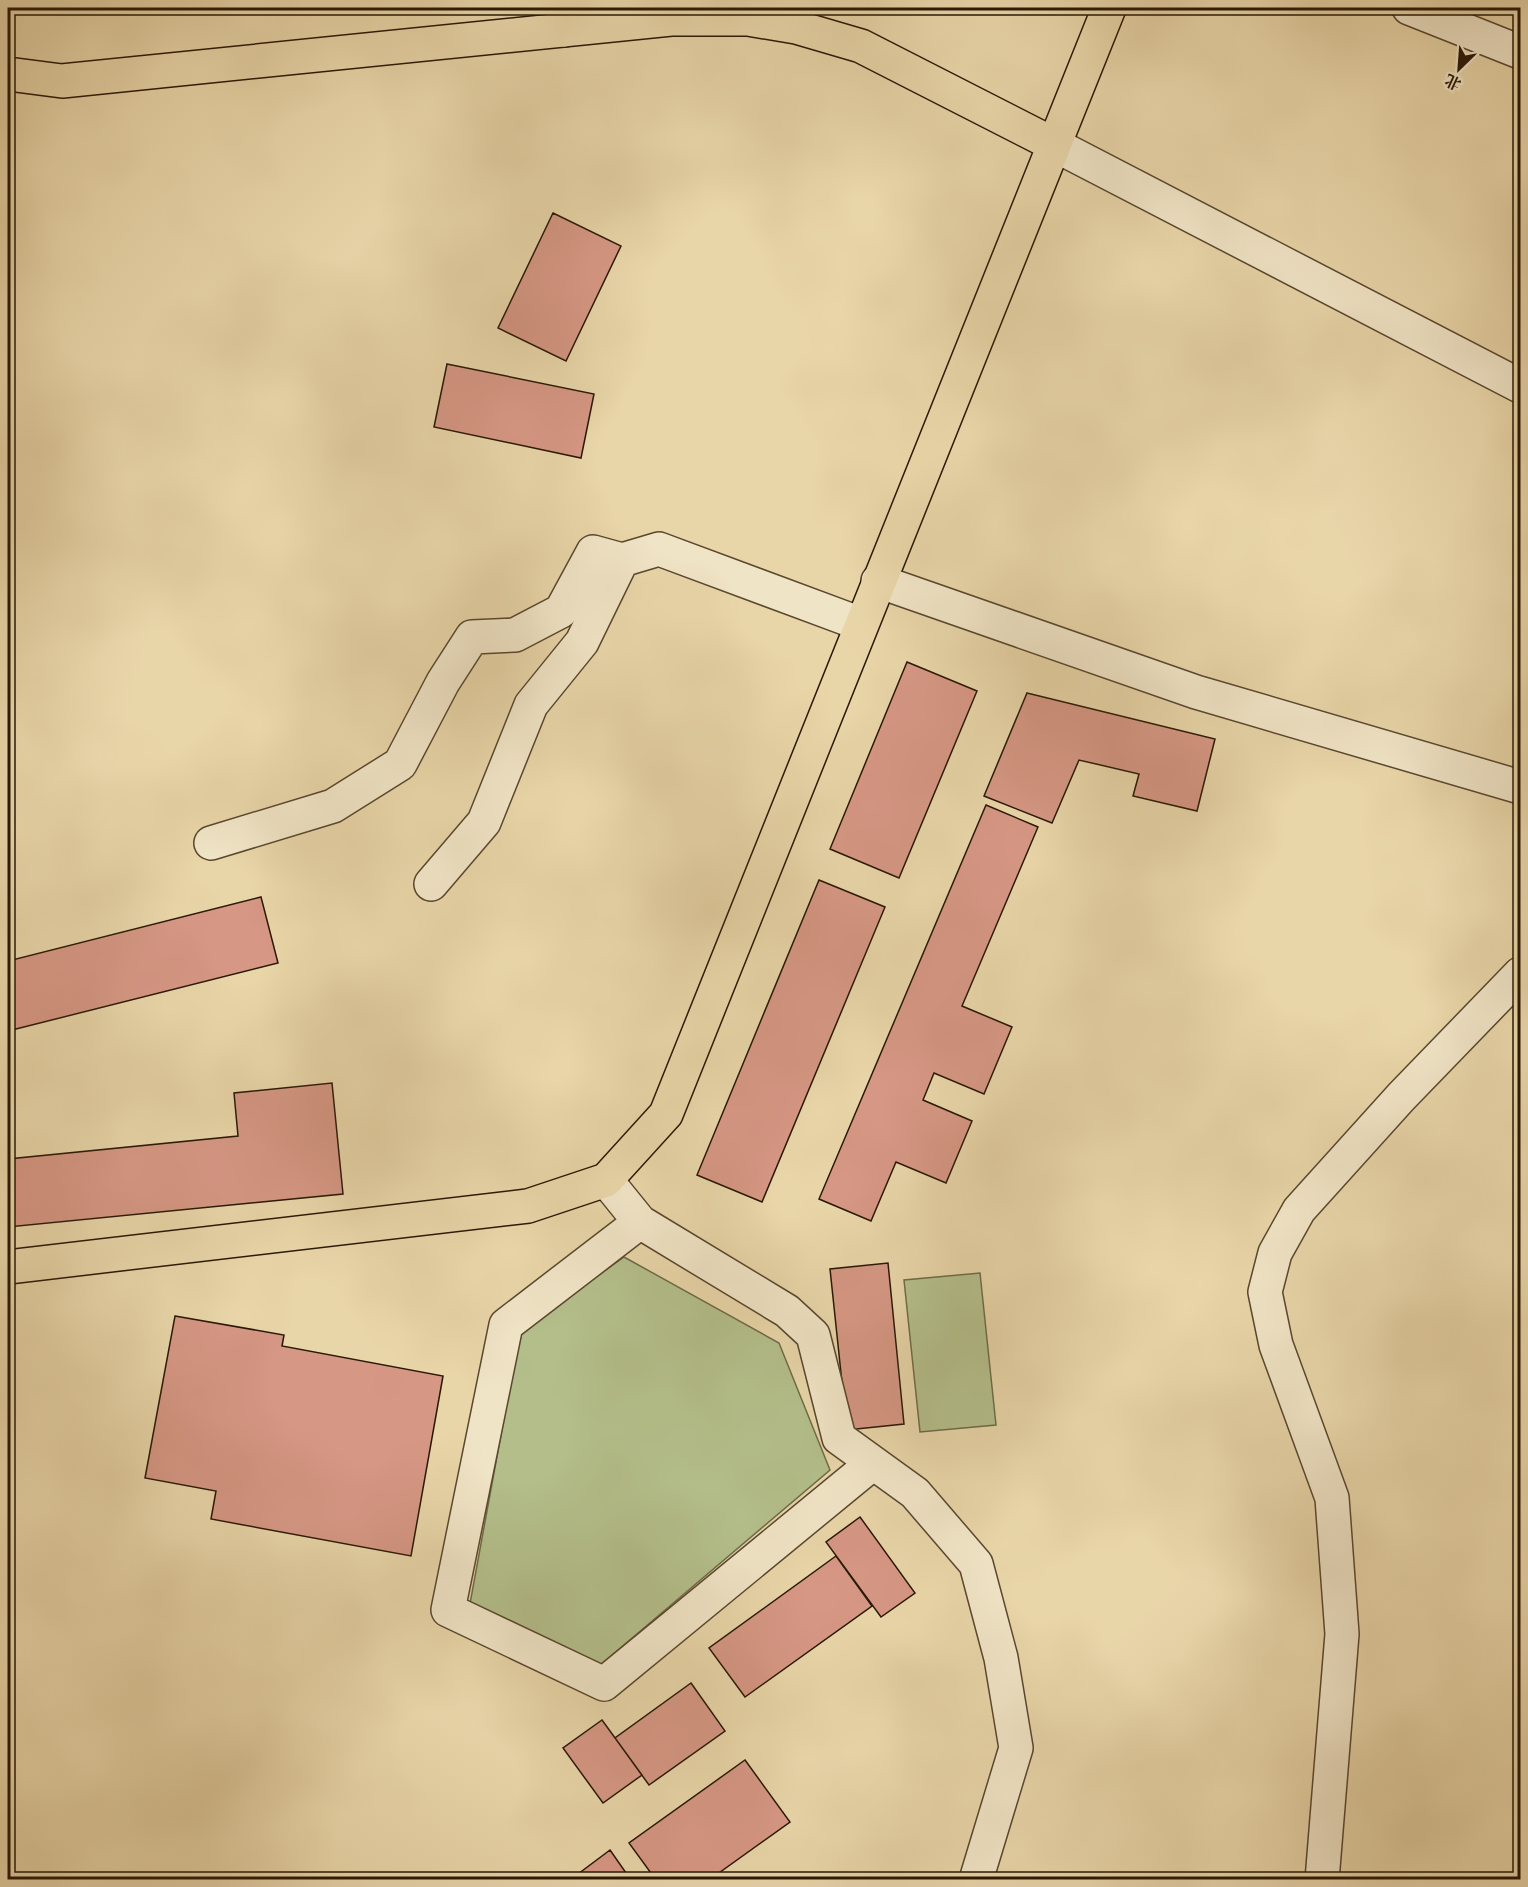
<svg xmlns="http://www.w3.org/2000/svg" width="1528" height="1887" viewBox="0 0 1528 1887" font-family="'Gentium Book Plus','Noto Serif SC',serif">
<rect width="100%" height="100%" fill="#e8d5a8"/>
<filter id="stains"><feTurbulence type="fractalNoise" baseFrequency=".00333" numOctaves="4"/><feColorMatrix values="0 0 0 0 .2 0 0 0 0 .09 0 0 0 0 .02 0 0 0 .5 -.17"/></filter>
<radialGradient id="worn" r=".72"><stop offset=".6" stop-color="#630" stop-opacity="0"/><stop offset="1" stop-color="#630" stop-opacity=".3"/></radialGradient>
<path fill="#b3be8a" stroke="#6e6b48" stroke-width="1.5" d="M624 1257 779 1343 830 1470 591 1673 467 1620 520 1331Z
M980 1273 996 1425 920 1432 904 1280Z"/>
<path fill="#d69784" stroke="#291805" stroke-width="1.5" d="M553 213 621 246 566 361 498 328Z
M447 364 594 394 581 458 434 427Z
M907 662 977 691 899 878 830 849Z
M1027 693 1215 739 1197 811 1133 796 1139 774 1079 760 1052 823 984 796Z
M986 805 1038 827 962 1006 1012 1027 984 1094 934 1073 923 1100 972 1121 946 1183 896 1162 871 1221 819 1199Z
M819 880 885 907 762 1202 697 1175Z
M261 897 278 963 8 1031V961Z
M332 1083 343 1194 8 1227V1159L238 1136 234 1093Z
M888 1263 904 1424 847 1430 830 1269Z
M175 1316 284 1335 282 1346 443 1376 411 1556 211 1519 216 1491 145 1478Z
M860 1517 915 1593 881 1617 826 1542Z
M836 1556 872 1606 745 1697 709 1648Z
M691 1683 725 1731 649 1785 615 1738Z
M602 1720 642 1775 603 1803 563 1748Z
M745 1760 790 1822 709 1880H656L629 1843Z
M610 1850 631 1880H570Z"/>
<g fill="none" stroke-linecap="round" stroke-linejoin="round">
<g stroke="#59472e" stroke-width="36">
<path id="minor" d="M563 8 564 30
M1409 8 1520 52
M1053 144 1520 386
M878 581 1196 692 1520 787
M211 843 333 806 400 764 443 682 472 637 515 635 561 611 593 552 622 560
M431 884 484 822 531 705 582 642 622 560 659 549 861 624
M606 1180 640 1222 787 1311 813 1335 839 1438 915 1493 976 1564 1001 1658 1016 1748 976 1880
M640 1222 506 1325 448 1610 604 1684 873 1463
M1322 1880 1342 1634 1332 1498 1276 1345 1265 1292 1275 1253 1299 1210 1401 1097 1520 974"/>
</g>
<g stroke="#291805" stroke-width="36">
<path id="major" d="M8 74 62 81 671 19H748L796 27 861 46 1053 144
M8 1267 528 1206 606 1180 666 1114 1109 8"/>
</g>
<use href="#minor" stroke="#f0e4c6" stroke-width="33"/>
<use href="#major" stroke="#e8d5a8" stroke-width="33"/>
</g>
<rect width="1528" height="1887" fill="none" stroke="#e8d5a8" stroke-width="30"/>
<rect x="9" y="9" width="1510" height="1869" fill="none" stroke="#291805" stroke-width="3"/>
<rect x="15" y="15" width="1498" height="1857" fill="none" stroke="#291805" stroke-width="1.5"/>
<g transform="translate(1459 69) rotate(205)" stroke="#f0e4c6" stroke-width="4.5" paint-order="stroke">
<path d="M0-4.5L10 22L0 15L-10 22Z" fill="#291805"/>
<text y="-9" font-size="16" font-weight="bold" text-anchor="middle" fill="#291805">北</text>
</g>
<rect width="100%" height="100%" filter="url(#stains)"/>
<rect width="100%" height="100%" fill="url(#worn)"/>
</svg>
